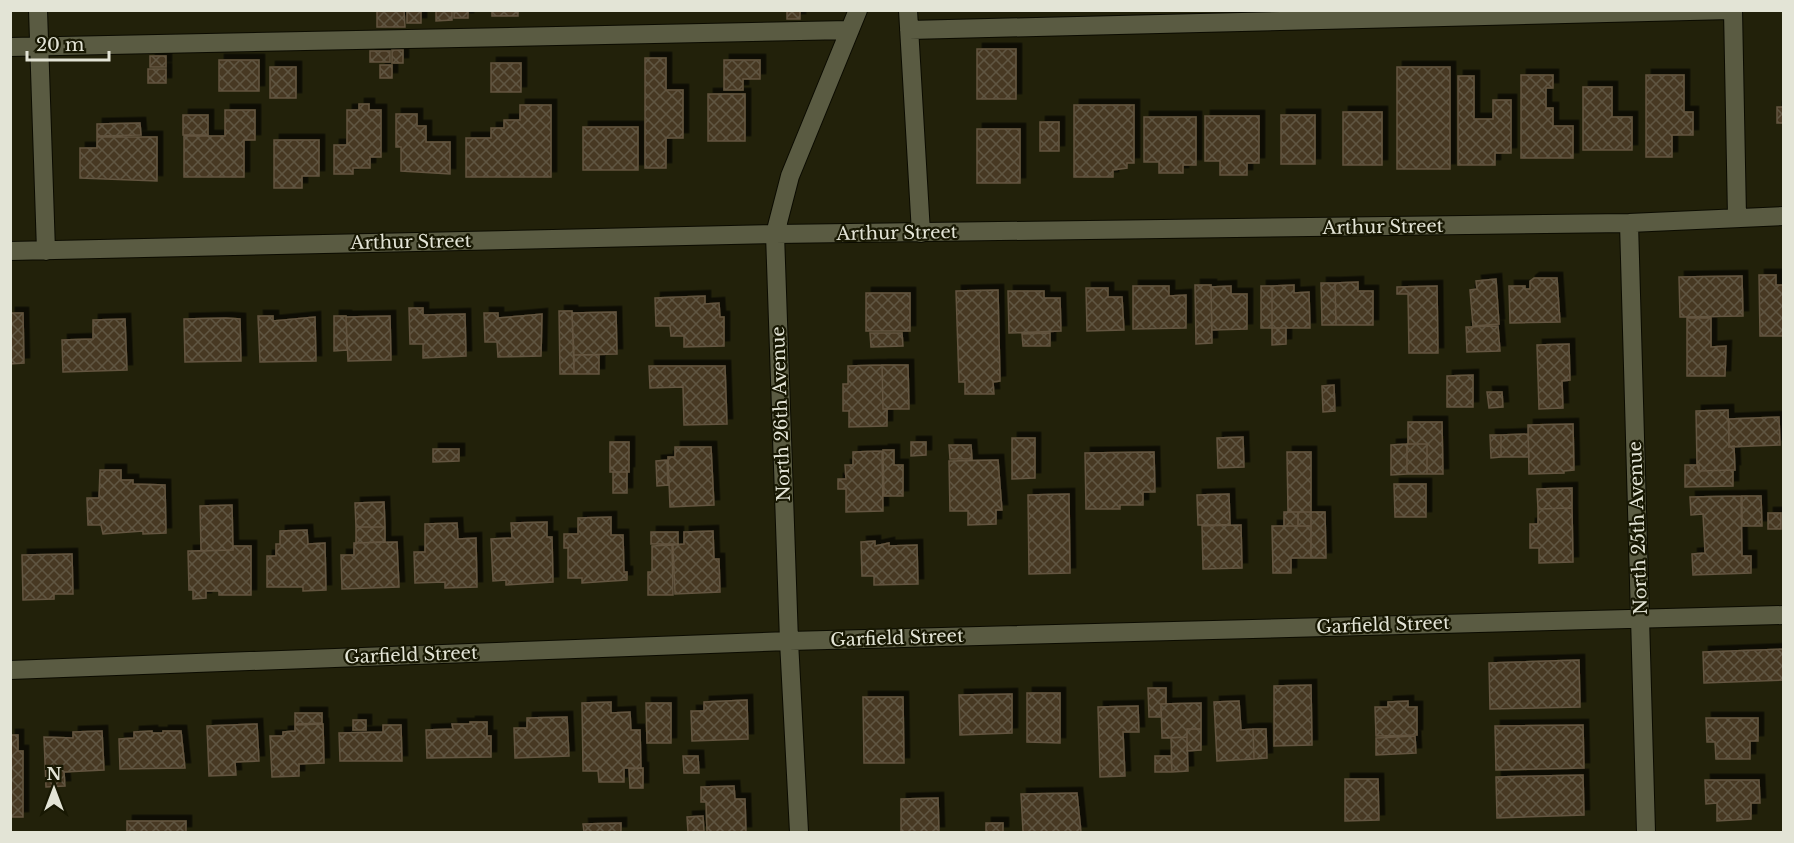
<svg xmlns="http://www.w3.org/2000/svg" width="1794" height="843" viewBox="0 0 1794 843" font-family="'Libre Baskerville',serif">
<defs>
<pattern id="building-cross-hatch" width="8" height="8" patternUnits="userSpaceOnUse" patternTransform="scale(1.5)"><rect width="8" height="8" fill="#463924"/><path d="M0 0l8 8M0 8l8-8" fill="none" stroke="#615643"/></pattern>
<filter id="shadow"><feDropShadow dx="5.5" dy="-5.5" stdDeviation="0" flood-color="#0009"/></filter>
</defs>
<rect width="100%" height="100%" fill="#22210a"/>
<path fill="url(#building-cross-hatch)" stroke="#63543f" stroke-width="1.5" filter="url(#shadow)" d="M377 10H404L405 27H377Z
M407 10H421V23H407Z
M436 10H452V20L436 21Z
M454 10H468V18H454Z
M492 10H518V16H492Z
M787 10H800V19H787Z
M977 49H1016V99H977Z
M392 50H403V63H392Z
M370 51H390V62H370Z
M150 56H166V67H150Z
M645 58H666V90H683V138H666V168H645Z
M219 60H259V91H219Z
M724 60H760V79H743V90H724Z
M491 63H521V92H491Z
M380 65H392V78H380Z
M270 67H296V98H270Z
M1397 67H1450V169H1397Z
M148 69H166V83H148Z
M1521 75H1553V88H1546V108H1553V126H1573V158H1521Z
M1646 75H1684V112H1693V135H1672V157H1646Z
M1458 76H1474V119H1493V100H1511V153H1495V165H1458Z
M1583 87H1612V117H1632V150H1583Z
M708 94H745V141H708Z
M359 104H369V110H381V157H370V168H353V174H334V145H347V110H359Z
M520 105H551V177H466V138H491V128H504V120H520Z
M1074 105H1134V163H1127V168L1113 170V177H1074Z
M1777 107H1784V123H1777Z
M225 110H255V140H244V177H184V136H225Z
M1343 112H1382V165H1343Z
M396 114H417V126H426V142H450V174L401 171V147H396Z
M183 115H208V135H183Z
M1281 115H1315V164H1281Z
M1205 116H1259V163H1247V175H1220V161H1205Z
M1144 117H1196V165H1183V173H1159V162H1144Z
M1040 122H1059V151H1040Z
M140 123 141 135 97 136V124Z
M583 127H638V170H583Z
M977 129H1020V183H977Z
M97 137H157V181L80 178V148H97Z
M274 140H319V176H302V188H274Z
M1759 275H1776V285H1784V336H1760Z
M1742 276 1743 316 1680 317 1679 277Z
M1534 278H1557L1560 322 1510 323 1509 286H1525V289H1530V281Z
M1496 279 1499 324 1473 326 1470 290 1477 289 1476 281Z
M1358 282V291H1373V325H1336L1335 283Z
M1321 283H1335L1336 325H1322Z
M1195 285H1211L1212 343 1196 344Z
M1294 285V293L1309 292 1310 328H1272V286Z
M1133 286H1169V296L1186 295V328L1133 329Z
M1231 286V294H1247V329L1212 330 1211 287Z
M1261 286H1272V328H1261Z
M1437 286 1438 353H1409L1408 294H1397V287Z
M1086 288H1108V297H1122L1124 330 1087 331Z
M998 290 1000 381 993 382 994 394H965V382H959L956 291Z
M1008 291H1044V298H1060L1061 331 1009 333Z
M866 293H910V331H866Z
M705 296V304L719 303 720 317H724V346L684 347V336H671L670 326H656L655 298Z
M409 308H423V315L465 314 466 356 423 358V344H410Z
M559 311H572L574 374H560Z
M616 312 617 354 574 355 572 313Z
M10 313H23L24 363 10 364Z
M484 313H498V318L542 314 541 356 498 357 497 342H485Z
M258 316H273V321L315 317 316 361 260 362Z
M334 316H346L347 350 334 351Z
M390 316 391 360 348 361 346 317Z
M226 318 240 319 241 361 185 362 184 319Z
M1687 318H1711V347L1726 346 1725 376H1687Z
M125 319 127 370 63 372 62 340 93 339V320Z
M1498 326 1500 351 1467 352 1466 327Z
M1272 328H1286V344L1272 345Z
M870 333H902L903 346 871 347Z
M1050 333V346H1023L1022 334Z
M1569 344 1570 380 1562 381 1563 408 1539 409 1537 345Z
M574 355H599V374H574Z
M882 365H908L909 409H883Z
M882 365 883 409H887V426L849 427V411H843V384H848V366Z
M649 366H725L727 424 684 425 683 387 650 388Z
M1473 375V407H1447V376Z
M1334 385 1335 411 1323 412 1322 386Z
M1487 392H1502L1503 407 1489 408Z
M1728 410 1729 447 1734 446 1735 470 1699 471 1697 465 1696 411Z
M1779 417 1780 445 1729 447V419Z
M1408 422H1442L1443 474H1427V444H1408Z
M1573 424 1574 470 1564 471V473L1529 474 1528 425Z
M1528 434 1529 457H1501V435Z
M1490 435H1501V457L1491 458Z
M1243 437 1244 467 1218 468 1217 438Z
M1012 438H1035V478L1012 479Z
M610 442H629V472H610Z
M911 442H926V455L911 456Z
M1407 444H1427V474H1407Z
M1407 444V474L1391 475V445Z
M949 445H971L972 459H950Z
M675 447H711L714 505 670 507 668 457H675Z
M433 449H459V461L433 462Z
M883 450H894V465H903V496H884Z
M882 451 883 511 846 512V489H838V479H846L845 465H853V452Z
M1154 452 1155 492H1143V505H1120V509H1086L1085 453Z
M1287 452H1311V512H1288Z
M667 460 668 485 657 486 656 461Z
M998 460 1002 510H996V524L968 525V511H950L949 461Z
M1685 465H1699V471L1733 470V486L1685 487Z
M100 470H121V480H133V484L165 485 166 533 143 534V531L103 534 101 525H88L87 498H99Z
M613 472H627V493H613Z
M1394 484H1426V517H1395Z
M1572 488V508L1538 509 1537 489Z
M1069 494 1070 573 1029 574 1028 495Z
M1229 494 1230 525H1198L1197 495Z
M1741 496 1742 556H1751V573L1693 575 1692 554 1705 553 1703 514 1691 515 1690 497Z
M1742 496H1761L1762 526H1742Z
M384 502 385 527H356L355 503Z
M232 505 233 550 201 551 200 506Z
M1572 508 1573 562 1539 563V548H1530V524H1538V509Z
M1284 512H1298V526H1284Z
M1298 512H1311V526H1298Z
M1311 512H1325L1326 558H1311Z
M1768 513H1781V529H1768Z
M611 517V535H623L624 572H627V580L582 583V578H568V548H564V534H578V518Z
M547 522V537H552L553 582 506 585V580L493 581 491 539 512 538 511 523Z
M457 523 458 539 476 538 477 587 445 588V582L415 583 414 552H425V524Z
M1241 525 1242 568 1203 569 1202 526Z
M1272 526H1311V558H1291V573H1273Z
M356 527H385V542L356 543Z
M307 530 308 544 325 543 326 590 303 591V587H267V556H276V544H280V531Z
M713 531 714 559H719L720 592 675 594 673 545 684 544V532Z
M651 532H678V544H651Z
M875 541V546L889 543V546L917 545 918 584 874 585V576H862L861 542Z
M397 542 399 587 342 589 341 555H354V543Z
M672 545 673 595H648V572H652V546Z
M233 546H251V595H219V591H206V598L193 599V590H189L188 551 233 550Z
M72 554 73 594H54V599L23 600 22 555Z
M1784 649V680L1704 683 1703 652Z
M1579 660 1580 707 1490 709 1489 663Z
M1311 685 1312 745 1274 746V686Z
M1148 688H1166V704H1161V717H1149Z
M1027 693H1060V743L1027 742Z
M1012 694V733L960 735 959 695Z
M863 697H903L904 763H864Z
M747 700 748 739 692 741 691 711H704V702Z
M1239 701 1241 730 1253 729 1254 759 1217 761 1214 702Z
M1408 701V707H1417V735L1376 736 1375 707H1388V702Z
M611 702V713L630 712 631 730H640L641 768H624V782H599L598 771H583L582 703Z
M646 703H671V743H647Z
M1201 703V729H1187V737L1162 738 1161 704Z
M1138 706 1139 732H1123L1125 776 1100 777 1098 707Z
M295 713H322V723L295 724Z
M567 717 569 756 515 758 514 728H527V718Z
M1706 718H1758V741H1750V759H1716L1715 742H1707Z
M353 720H366V730H353Z
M470 722H487V736H491V757L427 758 426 730 453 729 452 724H470Z
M257 724 259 761 235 762 236 775 209 776 207 726Z
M323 724 324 763 299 764V776L272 777 270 736H283V732L295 731V725Z
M383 725H401L402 761H340L339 733 383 732Z
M1583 725 1584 768 1496 770 1495 726Z
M1187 729H1201V750L1187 751Z
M1253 729H1266L1267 758 1254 759Z
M102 731 104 770 64 772 65 786 46 787 44 737 73 738V732Z
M152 731V733H163V731H181L185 768 120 769 119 739 134 738V732Z
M10 735H18V751H23V817H10Z
M1415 736 1416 753 1376 755V738Z
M1187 737 1188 771 1172 772 1171 738Z
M683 756H698L699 773H684Z
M1155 756H1171L1172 772H1155Z
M643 768V788H630L629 769Z
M1583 775 1584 815 1497 818 1496 777Z
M1345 779H1378L1379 820 1345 821Z
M1705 780H1759L1760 803H1751V819L1717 821V803L1706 804Z
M734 786 735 799H745L746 832H707L706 802H701V787Z
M1077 793 1081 832H1023L1021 794Z
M938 798 939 832H901V799Z
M703 816 704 831 688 832 687 817Z
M127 821H186V832H127Z
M621 823V832H584L583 824Z
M986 823H1003V832H986Z"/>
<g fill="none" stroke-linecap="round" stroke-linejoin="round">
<g stroke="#0b0b00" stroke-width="20">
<path id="minor" d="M38 10 46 251
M908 10 921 233
M1733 10 1737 217
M909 30 1731 10
M10 47 850 30
M1629 223 1646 832
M10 251 775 234 1629 223 1784 216
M10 670 789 641 1784 615
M799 832 789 641 775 234 790 176 858 10"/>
</g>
<use href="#minor" stroke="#5a5b42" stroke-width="18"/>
</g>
<g text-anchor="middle" stroke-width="4.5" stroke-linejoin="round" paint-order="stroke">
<g font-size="18" fill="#e3e4d6" stroke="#181803">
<text transform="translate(1383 227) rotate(-1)" y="6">Arthur Street</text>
<text transform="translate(897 233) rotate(-1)" y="6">Arthur Street</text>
<text transform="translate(411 242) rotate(-1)" y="6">Arthur Street</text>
<text transform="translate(781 414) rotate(-92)" y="6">North 26th Avenue</text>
<text transform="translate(1638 528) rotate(-92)" y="6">North 25th Avenue</text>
<text transform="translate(1383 625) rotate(-2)" y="6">Garfield Street</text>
<text transform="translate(897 638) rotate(-2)" y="6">Garfield Street</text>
<text transform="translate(411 655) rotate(-2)" y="6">Garfield Street</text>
</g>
</g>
<rect width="1794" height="843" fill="none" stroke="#e3e4d6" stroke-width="24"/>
<g transform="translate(54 789)" stroke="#181803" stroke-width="4.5" paint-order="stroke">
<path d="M0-4.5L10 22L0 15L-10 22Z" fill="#e3e4d6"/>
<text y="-9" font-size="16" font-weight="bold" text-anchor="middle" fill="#e3e4d6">N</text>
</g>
<path d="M27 51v9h82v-9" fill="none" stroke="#e3e4d6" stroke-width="3"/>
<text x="36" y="51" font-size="18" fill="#e3e4d6" stroke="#181803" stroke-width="4.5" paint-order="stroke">20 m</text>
</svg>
